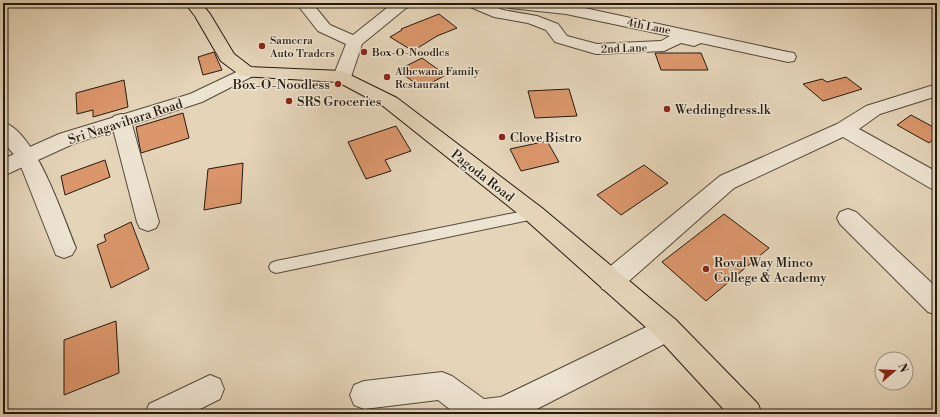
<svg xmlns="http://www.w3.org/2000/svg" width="940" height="417" viewBox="0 0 940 417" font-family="'Libre Bodoni',serif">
<rect width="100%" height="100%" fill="#e4d4b8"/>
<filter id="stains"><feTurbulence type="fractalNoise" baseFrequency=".005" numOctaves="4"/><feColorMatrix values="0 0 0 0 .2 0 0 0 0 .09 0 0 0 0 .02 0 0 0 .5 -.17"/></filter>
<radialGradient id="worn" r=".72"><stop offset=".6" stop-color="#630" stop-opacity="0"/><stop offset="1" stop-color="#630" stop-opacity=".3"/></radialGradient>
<path fill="#db966b" stroke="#241a10" d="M439 14 457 28 437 36 413 51 390 37 402 30 401 29Z
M214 52 222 70 203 75 198 57Z
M655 53H701L708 70H661Z
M422 58 446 75 421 88 398 70Z
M846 77 862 89 823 101 803 84 822 79 827 82Z
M124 80 128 107 93 117V110L77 114 76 93Z
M569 89 577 116 535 118 528 91Z
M183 113 189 138 141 153 136 127Z
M911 115 937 129V136L929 143 897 125Z
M396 126 411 151 385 160 391 171 366 179 348 142Z
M547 141 559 162 521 171 510 149Z
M105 160 110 177 65 195 61 176Z
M243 163 241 203 204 210 208 169Z
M644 165 668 183 621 215 597 195Z
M724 214 769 248 706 301 662 262Z
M131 222 149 269 111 288 97 245 106 241 104 235Z
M116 321 119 373 64 395V340Z"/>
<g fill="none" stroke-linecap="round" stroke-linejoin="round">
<g stroke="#54483a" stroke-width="2">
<path id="service" d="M534 209 538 211 540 214 538 217 534 219 276 273 271 271 269 267 271 263 276 261Z"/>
</g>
<g stroke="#54483a" stroke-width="2">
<path id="minor" d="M296 3H312L330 25 353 35 393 3H415L412 6 406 8 362 44 351 77 348 81 342 83 336 81 333 77 346 44 318 31Z
M465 3H486L503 10 537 16 558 24 567 36 597 44 661 41 670 36 566 14 510 8 505 6 502 3 566 4 788 52 794 53 796 57 794 61 788 62 701 43 694 46 681 43 664 51 596 54 555 42 546 30 528 23 494 17 468 6Z
M937 84V96L880 114 859 129 937 172V190L930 188 843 137 734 188 620 289 611 292 602 289 599 281 602 273 720 176 837 124 866 106Z
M121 114 128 116 131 121 159 222 156 228 148 231 140 228 137 222 111 121 114 116Z
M3 122C36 132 63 217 76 248L72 255 64 258 56 255 18 159 3 142Z
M848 209 856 212 937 288V315L928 312 840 224 837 218 840 212Z
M667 317 676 320 680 329 676 338 527 414H456L438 400 364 409 354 405 350 395 354 385 364 381 442 372 452 376 484 399 501 397Z
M210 375 220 379 224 389 220 399 190 414H145L149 404Z"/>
</g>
<g stroke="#54483a" stroke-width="2">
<path id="tertiary" d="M247 67 253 68 256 72 253 76 202 102 73 144 3 176V159L59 134 190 94Z"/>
</g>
<g stroke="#241a10" stroke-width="2">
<path id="primary" d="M185 3H201L210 14 234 54 251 67 342 71 397 98 542 208 676 320 758 404 762 414H728L658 338 526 220 383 106 338 82 241 76 221 61 195 16Z"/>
</g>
<use href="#service" fill="#ede3d1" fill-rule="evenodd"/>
<use href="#minor" fill="#ede3d1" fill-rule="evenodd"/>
<use href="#tertiary" fill="#ede3d1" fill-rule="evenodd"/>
<use href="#primary" fill="#e4d4b8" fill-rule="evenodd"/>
</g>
<g fill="#8f2418" stroke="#ede3d1" stroke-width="1.5">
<circle cx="262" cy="46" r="4"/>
<circle cx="364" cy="52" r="4"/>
<circle cx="387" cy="77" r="4"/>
<circle cx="338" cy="84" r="4"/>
<circle cx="289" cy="101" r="4"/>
<circle cx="667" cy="109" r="4"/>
<circle cx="502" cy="137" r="4"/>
<circle cx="706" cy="269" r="4"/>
</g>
<g text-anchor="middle" stroke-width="3" stroke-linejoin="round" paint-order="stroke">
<g font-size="11" fill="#241a10" stroke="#ede3d1">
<text transform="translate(649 26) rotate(11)" y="4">4th Lane</text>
<text transform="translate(624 48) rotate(-2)" y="4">2nd Lane</text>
</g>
<g font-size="11" fill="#241a10" stroke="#ede3d1" text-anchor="start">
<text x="270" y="44">Sameera<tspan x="270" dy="13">Auto Traders</tspan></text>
<text x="372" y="56">Box-O-Noodles</text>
<text x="395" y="75">Alhewana Family<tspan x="395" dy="13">Restaurant</tspan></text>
</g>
<g font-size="13" fill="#241a10" stroke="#ede3d1" text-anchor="start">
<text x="330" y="89" text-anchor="end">Box-O-Noodless</text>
<text x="297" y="106">SRS Groceries</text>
<text x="675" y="114">Weddingdress.lk</text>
<text x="510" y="142">Clove Bistro</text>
<text x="714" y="267">Royal Way Minco<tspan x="714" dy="15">College &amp; Academy</tspan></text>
</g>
<g font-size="13" fill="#241a10" stroke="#ede3d1">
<text transform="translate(125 121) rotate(-18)" y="5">Sri Nagavihara Road</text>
<text transform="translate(483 175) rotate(38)" y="5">Pagoda Road</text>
</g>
</g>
<rect width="940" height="417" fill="none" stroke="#e4d4b8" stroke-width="16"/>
<rect x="4" y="4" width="932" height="409" fill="none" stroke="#241a10" stroke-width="2"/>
<rect x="8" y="8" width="924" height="401" fill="none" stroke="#241a10"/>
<g transform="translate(894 371) rotate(71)"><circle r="19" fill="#ede3d1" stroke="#9d9384"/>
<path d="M0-3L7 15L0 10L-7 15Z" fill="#8f2418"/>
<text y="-6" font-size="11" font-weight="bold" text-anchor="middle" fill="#241a10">N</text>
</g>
<rect width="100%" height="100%" filter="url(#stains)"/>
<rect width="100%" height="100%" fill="url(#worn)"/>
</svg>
